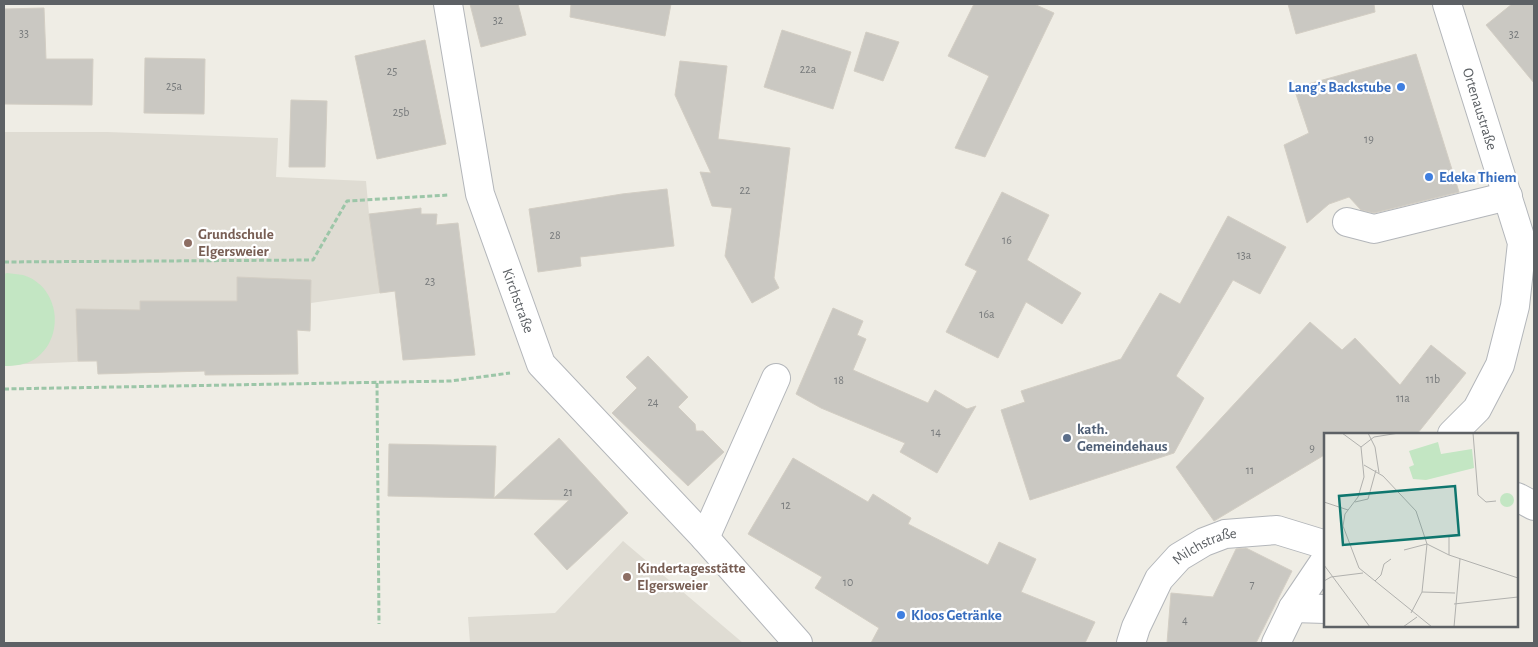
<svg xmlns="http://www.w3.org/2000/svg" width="1538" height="647" viewBox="0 0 1538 647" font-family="'Alegreya Sans',sans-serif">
<rect width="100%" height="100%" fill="#efede5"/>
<path fill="#dfdcd3" d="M4 132H107L278 138 276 177 366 181 369 214 377 271 395 291 311 303 310 331 297 330 298 374 205 375 204 371 98 374 97 361 4 365Z
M623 541 743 643H470L468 617 555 613Z"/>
<path fill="#c3e6c3" d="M7 273C12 274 18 274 23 275 60 286 66 338 35 359 25 365 15 366 5 366L4 274Z"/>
<path fill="#cac8c2" stroke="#d3cec4" d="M470 4H518L526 35 481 47Z
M571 4H671L665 36 570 17Z
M974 4H1034L1054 13 985 157 955 148 989 76 948 56Z
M1288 4H1374L1375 12 1296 34Z
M1512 4H1534V83L1486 25Z
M44 8 46 59H93L92 105 4 104V9Z
M782 30 851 52 833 109 764 87Z
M866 32 899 42 883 81 854 71Z
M425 40 446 144 377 159 355 56Z
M1416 54 1459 192 1374 213 1361 210 1349 197 1329 204 1307 223 1284 145 1309 133 1294 88Z
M145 58 205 59 204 114 144 113Z
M680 61 727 66 718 139 790 148 774 278 779 288 752 303 725 256 732 208 712 206 700 172 711 173 675 95Z
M291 100 327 101 325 167H289Z
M667 189 674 246 580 257 581 266 538 272 529 209 622 194Z
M1002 192 1049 215 1027 260 1081 293 1062 324 1026 302 998 358 946 332 977 271 965 265Z
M421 208V214H437L436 225 458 223 475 355 403 360 395 291 380 293 369 214Z
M1228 216 1286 247 1260 294 1233 280 1176 376 1204 398 1174 453 1030 500 1001 410 1025 402 1021 391 1121 359 1160 293 1180 304Z
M237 277 311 280 310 331 297 330 298 374 205 375V371L98 374 97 361H78L76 309 140 310V301H237Z
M833 308 863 321 857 335 866 339 853 370 928 403 935 390 967 409 976 406 937 473 900 452 905 443 821 408 796 394Z
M1310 322 1342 350 1355 338 1400 385 1431 345 1466 373 1417 434H1326V454L1214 521 1176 467Z
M648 356 688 397 678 407 695 424 696 431H703L724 452 688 486 612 413 637 388 626 377Z
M559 438 628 513 567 570 534 534 569 500 388 496 389 444 496 446 494 498Z
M793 458 868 502 873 494 911 518 908 524 988 565 999 542 1036 559 1021 592 1095 622 1085 643H871L879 628 815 588 822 577 748 534Z
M1246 548 1292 571 1256 643H1167L1171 593 1213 597 1236 549Z"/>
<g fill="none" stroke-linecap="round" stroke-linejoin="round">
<g stroke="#b3b6ba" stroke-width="30">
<g id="minor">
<path id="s1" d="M448 4 480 194 541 364 705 538 798 643"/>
<path id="s2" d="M1447 4 1522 243 1515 306 1500 365 1477 409 1452 434"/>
<path d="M1347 222 1374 229 1508 196"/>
<path d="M1517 497 1534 506"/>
<path d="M705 538 776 378"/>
<path d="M1293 608 1326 609"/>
<path id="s3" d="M1131 643 1136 627 1159 579 1179 557 1204 542 1225 534 1277 530 1326 545"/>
<path d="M1276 643 1293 608 1326 559"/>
</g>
</g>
<path stroke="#9cc6a8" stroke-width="3" stroke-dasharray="5 2.5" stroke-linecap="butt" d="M4 262 313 260 347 201 449 195
M377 383 379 624
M4 389 451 381 510 373"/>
<use href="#minor" stroke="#fff" stroke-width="28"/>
</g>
<g fill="#3f7fe0" stroke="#fff" stroke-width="2">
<circle cx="1401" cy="87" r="5"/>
<circle cx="1429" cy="177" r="5"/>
<circle cx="901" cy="615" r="5"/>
</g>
<g fill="#8d6e63" stroke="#fff" stroke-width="2">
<circle cx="188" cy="243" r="5"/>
<circle cx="627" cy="577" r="5"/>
</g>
<circle fill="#5c6f8a" stroke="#fff" stroke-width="2" cx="1067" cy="438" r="5"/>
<g text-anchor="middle" stroke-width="4.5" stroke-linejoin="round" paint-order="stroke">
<g font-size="12" fill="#787b7c">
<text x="498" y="24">32</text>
<text x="24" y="37">33</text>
<text x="1514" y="38">32</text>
<text x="808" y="73">22a</text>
<text x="392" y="75">25</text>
<text x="174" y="90">25a</text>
<text x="401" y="116">25b</text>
<text x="1369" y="143">19</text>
<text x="745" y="194">22</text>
<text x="555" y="239">28</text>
<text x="1007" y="244">16</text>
<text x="1244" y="259">13a</text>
<text x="430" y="285">23</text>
<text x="987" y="318">16a</text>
<text x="1433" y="383">11b</text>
<text x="839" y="384">18</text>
<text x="1403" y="402">11a</text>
<text x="653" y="406">24</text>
<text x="936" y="436">14</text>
<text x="1312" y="452">9</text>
<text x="1250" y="474">11</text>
<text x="568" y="496">21</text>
<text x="786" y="509">12</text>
<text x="848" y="586">10</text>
<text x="1252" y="588">7</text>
<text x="1185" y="624">4</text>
</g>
<g font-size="15" font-weight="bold" fill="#366cbe" stroke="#fff" text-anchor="start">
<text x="1391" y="92" text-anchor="end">Lang's Backstube</text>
<text x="1439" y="182">Edeka Thiem</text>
<text x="911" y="620">Kloos Getränke</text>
</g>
<g font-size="15" fill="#5d6165" stroke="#fff">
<text dy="5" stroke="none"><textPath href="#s2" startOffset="110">Ortenaustraße</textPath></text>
<text dy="5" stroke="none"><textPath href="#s1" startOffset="306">Kirchstraße</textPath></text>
<text dy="5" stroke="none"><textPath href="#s3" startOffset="128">Milchstraße</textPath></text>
</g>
<g font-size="15" font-weight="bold" fill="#785e54" stroke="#fff" text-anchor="start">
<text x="198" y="239">Grundschule<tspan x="198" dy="17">Elgersweier</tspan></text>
<text x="637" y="573">Kindertagesstätte<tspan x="637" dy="17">Elgersweier</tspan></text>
</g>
<g font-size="15" font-weight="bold" fill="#4e5e75" stroke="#fff" text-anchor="start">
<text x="1077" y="434">kath.<tspan x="1077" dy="17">Gemeindehaus</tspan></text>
</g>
</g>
<g transform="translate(1324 433)">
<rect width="194" height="194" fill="#efede5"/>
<path d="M114 9 117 21 148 16 150 35 102 47 89 46 85 34 90 32 85 18Z" fill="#c3e6c3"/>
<path d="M176 67a7 7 0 1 1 14 0a7 7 0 1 1-14 0Z" fill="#c3e6c3"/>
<path fill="none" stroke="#b1b1ae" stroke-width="1" d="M18 0 37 14M44 0 51 14 55 40M149 0 154 62 162 69 172 68M37 14 40 44 34 64 21 81 19 93 35 135 108 194M37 14 50 4 75 0M40 32 59 43 92 78 103 111 125 122 194 145M0 69 24 77M31 69 44 66 52 37M80 117 103 111M125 122V103M0 132 46 194M0 148 7 144 39 140M51 148 57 142 60 131 67 126M98 159 131 160M130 171 194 164M87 180 98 159 103 111M79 194 93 184M130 194 136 126"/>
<path fill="#0f766e" fill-opacity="0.15" stroke="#0f766e" stroke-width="2.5" d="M131 53 135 102 19 112 15 63Z"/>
<rect width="194" height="194" fill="none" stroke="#5d6165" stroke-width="2.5"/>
</g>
<rect width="1538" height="647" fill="none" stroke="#5d6165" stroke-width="10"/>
</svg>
